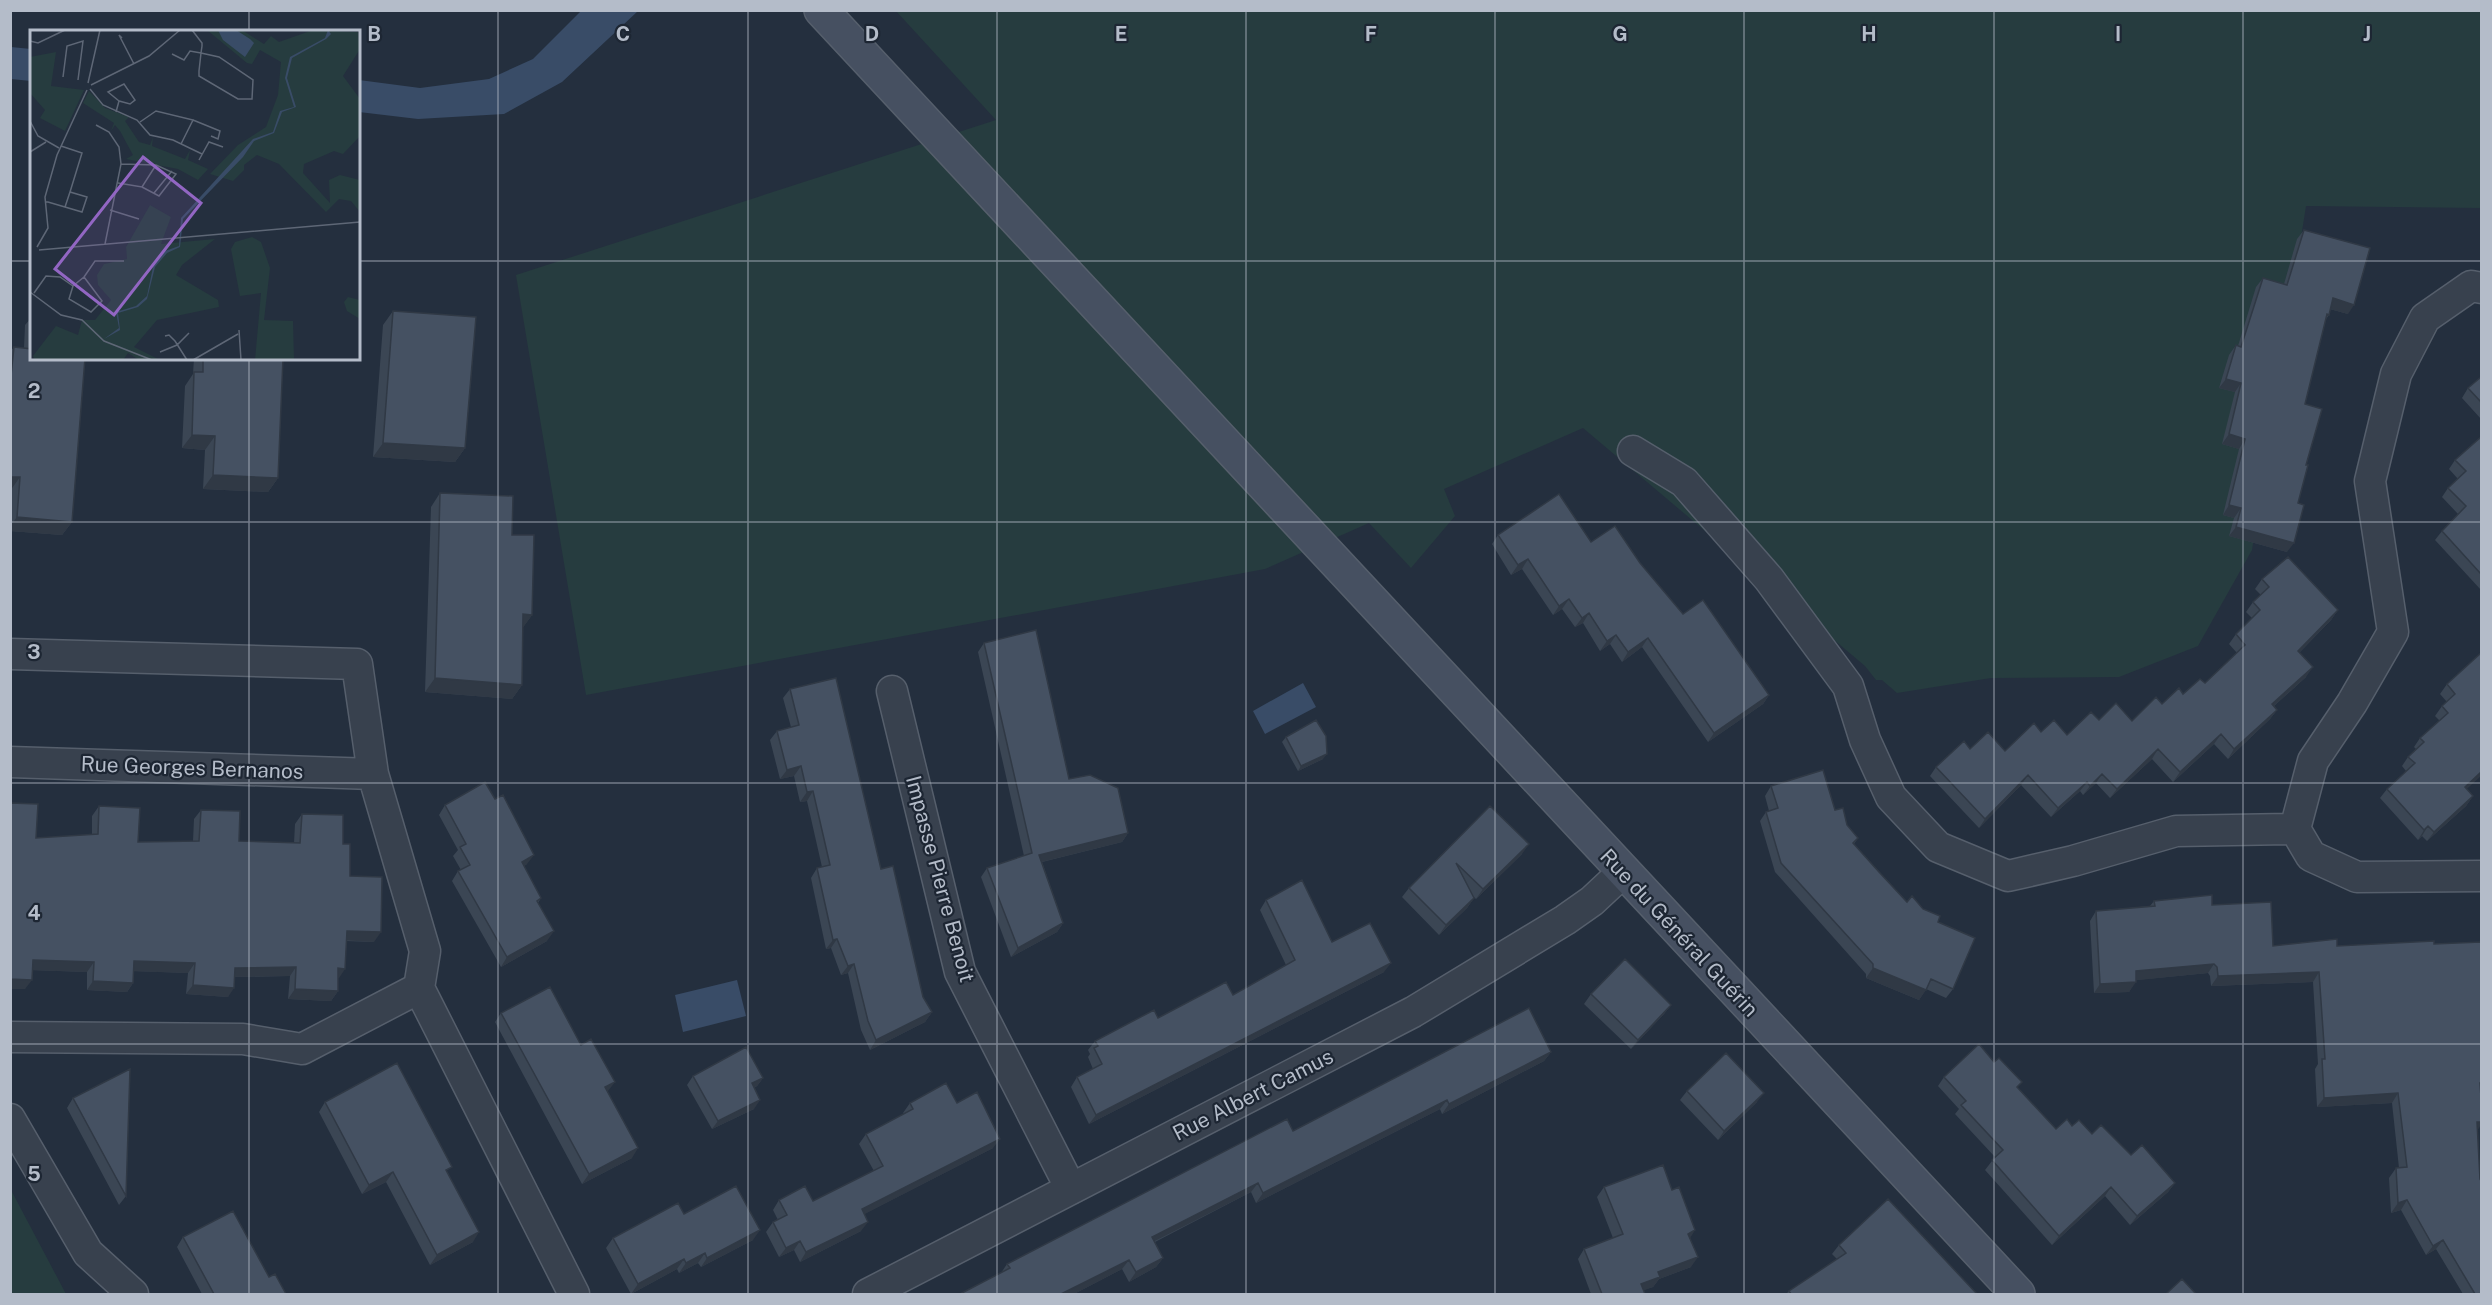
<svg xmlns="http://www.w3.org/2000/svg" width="2492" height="1305" viewBox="0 0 2492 1305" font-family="'Public Sans',sans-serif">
<rect width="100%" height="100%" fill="#242f3e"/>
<path fill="#263c3f" d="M896 11H2481V208L2306 206 2252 550 2198 646 2119 677 1991 678 1897 693 1882 680H1876L1865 666 1583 428 1444 489 1455 516 1411 568 1369 523 1265 569 586 695 516 275 996 120Z
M11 1190 66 1294H11Z"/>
<path fill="#394c67" d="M581 11H638L562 82 504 114 418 119 359 112V80L420 88 489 79 533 59Z
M11 47 31 49V81L11 79Z
M1303 683 1316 707 1265 734 1253 711Z
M737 980 746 1016 683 1032 675 995Z"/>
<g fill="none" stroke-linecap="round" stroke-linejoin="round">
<g stroke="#565f6c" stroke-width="33">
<path id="street" d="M2482 288 2471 286 2425 318 2396 374 2370 481 2393 632 2352 703 2313 761 2295 829 2311 856 2357 877 2482 876
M1633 451 1684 482 1769 579 1848 686 1865 740 1891 797 1938 847 2008 876 2073 861 2176 831 2295 829
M10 654 357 664 373 774 425 951 419 988
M892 691 960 972 1071 1189
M10 762 373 774
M10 1037 243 1039 302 1049 419 988 574 1294
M10 1119 88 1253 133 1294
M868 1294 1413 1012 1565 920 1592 901 1622 873"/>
</g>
<g stroke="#565f6c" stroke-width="36">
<path id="secondary" d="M821 10C1220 439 1618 868 2018 1294"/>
</g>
<use href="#street" stroke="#38414e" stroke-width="30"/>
<use href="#secondary" stroke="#465061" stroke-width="33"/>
</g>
<path fill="#3b4654" d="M2304 230 2348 314 2330 309 2329 315 2326 319 2305 404 2306 465 2287 552 2229 536 2234 518 2223 515 2239 449 2222 444 2235 392 2219 388 2229 355 2236 345 2238 346 2256 287 2263 278 2284 284 2297 239Z
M393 311 465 448 455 462 373 457 383 325Z
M32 317V358L72 522 62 535 10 531V352L14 347 24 348 25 325Z
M194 358H283L278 478 268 492 203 489 205 450 182 448 185 386 193 374Z
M2481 377V419L2462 398 2468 388Z
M2481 437V590L2435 540 2442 531 2458 514 2442 497 2448 488 2458 479 2449 469 2455 460Z
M440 493 512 535 532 615 523 627 522 685 512 699 425 692 431 507Z
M1498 535 1591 542 1640 563 1683 614 1769 695 1763 704 1708 742 1642 647 1622 662 1610 644 1600 651 1583 623 1575 627 1562 609 1553 615 1522 569 1511 575 1492 544Z
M2262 579 2338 610 2331 620 2299 653 2306 677 2274 706 2277 710 2270 719 2228 759 2214 744 2173 782 2152 759 2110 798 2096 783 2083 795 2080 791 2051 817 2021 785 1979 828 1930 776 1936 767 1970 749 2005 751 2041 732 2067 735 2099 720 2132 721 2162 704 2205 683 2237 653 2229 644 2236 634 2252 618 2246 612 2253 602 2261 595 2255 589Z
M984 643 1069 779 1128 833 1122 842 1042 862 1063 923 1057 932 1011 957 981 877 987 868 1024 856 978 652Z
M2481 653 2467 789 2473 796 2466 806 2427 841 2422 836 2418 840 2380 798 2387 789 2406 771 2402 766 2408 757 2416 749 2414 747 2420 738 2440 721 2435 716 2442 706 2447 702 2440 694 2447 684Z
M790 689 881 869 923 997 932 1012 925 1022 870 1050 861 1030 848 973 841 975 831 948 826 949 811 878 817 868 822 867 807 801 800 802 794 776 780 779 770 740 777 731 791 727 783 698Z
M1286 737 1323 759 1298 771 1282 742Z
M1771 786 1835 810 1858 838 1854 844 1907 902 1923 909 1938 922 1953 989 1946 998 1926 989 1919 1000 1866 978V974L1775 872 1760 821 1766 812 1769 811 1765 796Z
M445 805 527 864 524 866 541 898 538 903 547 941 501 967 452 881 458 871 461 870 453 856 458 850 439 815Z
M99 806 138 842 193 841 194 819 201 810 239 841 294 843 295 824 302 814 343 844 350 876 374 942 346 941 338 978V991L331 1001 288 999 290 976 235 977 228 997 186 994 188 973 134 971 133 983 127 992 87 990V972L32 970 25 989 36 838 92 835V816Z
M1490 806 1522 854 1476 899 1472 895 1474 898 1467 908 1439 935 1402 897 1409 888Z
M1266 900 1332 942 1384 972 1089 1124 1071 1087 1077 1077 1093 1069 1088 1057 1090 1054 1088 1050 1095 1041 1158 1018 1233 995 1286 965 1260 910Z
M2154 901 2212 905 2273 946H2337L2478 1131 2481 1294H2463L2436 1249 2426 1255 2401 1210 2391 1213 2389 1178 2396 1168H2399L2392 1103 2317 1107 2315 1069 2318 1064 2313 982 2211 986 2210 976 2208 973 2136 980 2129 992 2094 993 2090 921 2096 911 2150 906Z
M1591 994 1671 1005 1664 1014 1631 1049 1584 1004Z
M501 1013 581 1045 608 1092 632 1158 582 1184 495 1022Z
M1551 1052 1544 1061 1442 1114 1440 1109 1256 1203 1251 1192 1155 1242 1163 1258 1156 1267 1129 1282 1122 1269 1074 1294H960L1001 1273 1007 1264 1293 1131Z
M1994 1062 2056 1129 2072 1126 2092 1134 2131 1155 2175 1183 2168 1192 2130 1225 2105 1196 2052 1245 1985 1170 1995 1157 1955 1114 1959 1109 1938 1086 1944 1077Z
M693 1076 763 1078 757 1086 754 1088V1109L712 1129 687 1085Z
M1687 1091 1757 1102 1718 1140 1680 1100Z
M73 1098 126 1196 119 1205 67 1108Z
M325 1102 448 1173 473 1242 430 1265 386 1182 362 1194 319 1112Z
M910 1103H957L993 1148 864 1214 861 1231 800 1262 794 1250 779 1257 766 1232 773 1222 778 1220 773 1210 779 1200 813 1201 874 1171 859 1144 866 1134 904 1114 903 1113Z
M1604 1187 1690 1238 1691 1267 1659 1279 1653 1287 1643 1290 1645 1294H1591L1578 1259 1584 1249 1613 1238 1597 1197Z
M684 1214 753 1240 701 1267 698 1263 679 1273 677 1269 631 1294 606 1248 613 1238Z
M183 1237 269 1277 286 1294H202L177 1247Z
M1839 1245 1977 1294H1786L1789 1291 1837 1259 1832 1254Z"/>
<path fill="#303945" d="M2333 298 2354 305 2348 314 2326 308Z
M2226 379 2241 383 2235 392 2219 388Z
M2229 434 2245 439 2239 449 2222 444Z
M192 435 215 436 205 450 182 448Z
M383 443 465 448 455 462 373 457Z
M213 475 278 478 268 492 203 489Z
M10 477H20L10 491Z
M2229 505 2241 508 2234 518 2223 515Z
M17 517 72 522 62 535 10 531V526Z
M2236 527 2294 543 2287 552 2229 536Z
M1528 559 1522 569 1511 575 1518 565Z
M1569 599 1562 609 1553 615 1559 606Z
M2338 610 2331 620 2291 661 2298 651Z
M1589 613 1583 623 1575 627 1582 618Z
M523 614 532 615 522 629Z
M1616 635 1610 644 1600 651 1607 641Z
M1648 638 1642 647 1622 662 1628 652Z
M2313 667 2306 677 2265 714 2272 704Z
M435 678 522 685 512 699 425 692Z
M1769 695 1763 704 1708 742 1714 733Z
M2277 710 2270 719 2228 759 2234 749Z
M2221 734 2214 744 2173 782 2180 772Z
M2158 749 2152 759 2110 798 2117 789Z
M1327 754 1323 759 1298 771 1301 766Z
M801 766 794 776 780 779 787 770Z
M2481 772V776L2458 797 2465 787Z
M2102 774 2096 783 2083 795 2090 786Z
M2028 775 2021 785 1979 828 1985 819Z
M2087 782 2080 791 2051 817 2058 808Z
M813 791 807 801 800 802 807 792Z
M2473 796 2466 806 2427 841 2434 832Z
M2428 826 2422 836 2418 840 2424 830Z
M1128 833 1122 842 1033 864 1039 855Z
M1529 844 1522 854 1476 899 1483 889Z
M534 855 527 864 515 871 522 862Z
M1474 898 1467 908 1439 935 1446 925Z
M1063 923 1057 932 1011 957 1018 948Z
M347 931 381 932 374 942 340 940Z
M554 931 547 941 501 967 507 957Z
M837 939 831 948 826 949 833 940Z
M33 960 94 962 87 972 26 970Z
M134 961 195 963 188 973 127 971Z
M1391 963 1384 972 1089 1124 1096 1115Z
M854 964 848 973 841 975 848 966Z
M2214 964 2208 973 2129 981 2136 971Z
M296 967 290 976 228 977 235 968Z
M338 968 345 969 339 978H331Z
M1873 968 1926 990 1919 1000 1866 978Z
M2319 972 2313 982 2211 986 2218 976Z
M10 979 32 980 25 989H10Z
M93 981 133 983 127 992 87 990Z
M2136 982 2129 992 2094 993 2100 984Z
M193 985 234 988 228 997 186 994Z
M295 989 338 991 331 1001 288 999Z
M1671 1005 1664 1014 1631 1049 1638 1040Z
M932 1012 925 1022 870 1050 876 1040Z
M1551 1052 1544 1061 1442 1114 1449 1104Z
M763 1078 757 1086 746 1092 752 1083Z
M615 1082 608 1091 599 1097 605 1087Z
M1764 1093 1757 1102 1718 1140 1724 1131Z
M2398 1093 2392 1103 2317 1107 2324 1098Z
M760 1100 754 1109 712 1129 718 1121Z
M1447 1100 1440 1109 1256 1203 1263 1193Z
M2477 1122H2481V1125L2477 1131Z
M1000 1139 993 1148 855 1219 862 1209Z
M638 1148 632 1158 582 1184 589 1174Z
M393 1172 386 1182 362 1194 369 1185Z
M1258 1183 1251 1192 1145 1246 1152 1237Z
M2175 1183 2168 1192 2130 1225 2137 1216Z
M2111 1187 2105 1196 2052 1245 2059 1236Z
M2407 1200 2401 1210 2391 1213 2398 1203Z
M868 1222 861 1231 800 1262 806 1252Z
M760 1230 753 1240 701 1267 707 1258Z
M1695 1230 1689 1240 1688 1234Z
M479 1232 473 1242 430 1265 437 1255Z
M2443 1240 2436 1249 2426 1255 2433 1246Z
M800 1241 794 1250 779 1257 786 1248Z
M705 1253 698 1263 679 1273 686 1263Z
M1698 1257 1691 1267 1659 1279 1653 1287 1634 1294 1641 1284 1658 1272Z
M1163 1258 1156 1267 1129 1282 1136 1272Z
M684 1259 677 1269 631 1294 638 1284Z
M1129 1260 1122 1269 1074 1294H1061Z"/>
<path fill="#455162" stroke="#303945" stroke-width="1.5" d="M2304 230 2370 248 2354 305 2333 298 2329 315 2327 314 2305 404 2322 409 2306 465H2308L2298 503 2304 505 2294 543 2236 527 2241 508 2229 505 2245 439 2229 434 2241 383 2226 379 2236 345 2241 347 2263 278 2287 285Z
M393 311 476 317 465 448 383 443Z
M14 347 32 349V358H85L72 522 17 517 20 477H10V385Z
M203 358H283L278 478 213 475 215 436 192 435 194 372H203Z
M2481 377V402L2468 388Z
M2481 437V574L2442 531 2466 506 2448 488 2466 471 2455 460Z
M440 493 513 496 512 535H534L532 615 523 614 522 685 435 678Z
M1559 494 1591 542 1615 526 1640 563 1683 614 1703 600 1769 695 1714 733 1648 638 1628 652 1616 635 1607 641 1589 613 1582 618 1569 599 1559 606 1528 559 1518 565 1498 535Z
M2288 557 2338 610 2298 651 2313 667 2272 704 2277 710 2234 749 2221 734 2180 772 2158 749 2117 789 2102 774 2090 786 2087 782 2058 808 2028 775 1985 819 1936 767 1964 741 1970 749 1988 732 2005 751 2034 723 2041 732 2054 720 2067 735 2091 712 2099 720 2116 703 2132 721 2156 697 2162 704 2179 688 2183 694 2200 679 2205 683 2245 645 2236 634 2260 610 2253 602 2269 587 2262 579Z
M1036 630 1069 779 1090 775 1118 788 1128 833 1039 855 1063 923 1018 948 987 868 1032 853 984 643Z
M2481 653V772L2465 787 2473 796 2434 832 2428 826 2424 830 2387 789 2415 763 2408 757 2424 742 2420 738 2448 713 2442 706 2455 694 2447 684Z
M836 678 881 869 893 866 923 997 932 1012 876 1040 868 1021 854 964 848 966 837 939 833 940 817 868 830 865 813 791 807 792 801 766 787 770 777 731 799 725 790 689Z
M1316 720 1326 736 1327 754 1301 766 1286 737Z
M1823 770 1835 810 1843 808 1847 825 1858 838 1853 843 1879 872 1907 902 1912 896 1923 909 1940 916 1938 922 1975 938 1953 989 1931 979 1926 990 1873 968V964L1781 863 1766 812 1778 808 1771 786Z
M485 782 495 799 503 795 534 855 522 862 541 898 537 901 554 931 507 957 458 871 470 865 460 847 466 844 445 805Z
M10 803 38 804 36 838 98 834 99 806 140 808 138 842 199 841 201 810 240 811 239 841 300 843 302 814 343 815V844H350V876L382 877 381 932 347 931 345 969 338 968V991L295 989 296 967 235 968 234 988 193 985 195 963 134 961 133 983 93 981 94 962 33 960 32 980 10 979Z
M1490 806 1529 844 1483 889 1456 863 1474 898 1446 925 1409 888Z
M1302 880 1332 942 1370 923 1391 963 1096 1115 1077 1077 1102 1064 1094 1048 1098 1046 1095 1041 1154 1010 1158 1018 1226 982 1233 995 1295 960 1266 900Z
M2212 895V905L2271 902 2273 946 2337 939V946L2434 941V944L2481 942V1083H2480L2481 1097V1122H2477L2480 1179 2481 1181V1294H2475L2443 1240 2433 1246 2407 1200 2398 1203 2396 1168 2407 1167 2398 1093 2324 1098 2322 1059H2325L2319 972 2218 976 2217 967 2214 964 2136 971V982L2100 984 2096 911 2155 906 2154 901Z
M1625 959 1671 1005 1638 1040 1591 994Z
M550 987 581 1045 591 1039 615 1082 605 1087 638 1148 589 1174 501 1013Z
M1529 1008 1551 1052 1449 1104 1447 1100 1263 1193 1258 1183 1152 1237 1163 1258 1136 1272 1129 1260 1061 1294H960L1010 1268 1007 1264 1287 1119 1293 1131Z
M1979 1044 1994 1062 1999 1058 2022 1082 2017 1087 2056 1129 2067 1119 2072 1126 2079 1120 2092 1134 2101 1125 2131 1155 2142 1145 2175 1183 2137 1216 2111 1187 2059 1236 1992 1160 2003 1150 1961 1105 1966 1101 1944 1077Z
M746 1047 763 1078 752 1083 760 1100 718 1121 693 1076Z
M1726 1053 1764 1093 1724 1131 1687 1091Z
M397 1063 452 1167 446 1170 479 1232 437 1255 393 1172 369 1185 325 1102Z
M130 1069 126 1196 73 1098Z
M946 1083 957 1103 977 1092 1000 1139 862 1209 868 1222 806 1252 800 1241 786 1248 773 1222 787 1215 779 1200 805 1186 813 1201 883 1166 866 1134 913 1109 910 1103Z
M1663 1165 1672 1190 1679 1187 1695 1230 1688 1234 1698 1257 1658 1272 1660 1277 1641 1284 1645 1294H1602L1584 1249 1623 1234 1604 1187Z
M736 1186 760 1230 707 1258 705 1253 686 1263 684 1259 638 1284 613 1238 678 1203 684 1214Z
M1888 1199 1977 1294H1791L1789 1291 1846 1253 1839 1245Z
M233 1211 269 1277 275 1274 286 1294H214L183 1237Z
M2182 1279 2196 1294H2166Z"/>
<path fill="none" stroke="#b4bcc9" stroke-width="1.5" stroke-opacity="0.55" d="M249 10V32M498 10V1294M748 10V1294M997 10V1294M1246 10V1294M1495 10V1294M1744 10V1294M1994 10V1294M2243 10V1294M10 261H32M358 261H2482M249 358V1294M10 522H2482M10 783H2482M10 1044H2482"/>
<g text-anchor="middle" stroke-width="4.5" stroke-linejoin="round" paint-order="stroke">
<g font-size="21" fill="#b4bcc9" stroke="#1d2633">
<text transform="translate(192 768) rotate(2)" y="7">Rue Georges Bernanos</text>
<text transform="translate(940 879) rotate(75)" y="7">Impasse Pierre Benoit</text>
<text transform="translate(1679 933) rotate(47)" y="7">Rue du Général Guérin</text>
<text transform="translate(1253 1095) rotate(-27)" y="7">Rue Albert Camus</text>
</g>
</g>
<g transform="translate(30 30)">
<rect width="330" height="330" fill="#242f3e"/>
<path d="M177 0H212L234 14 241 6 249 12 283 0 328 2 330 19 313 46 330 69V106L313 124 304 121 274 134 273 143 300 173 299 150 310 145 330 150V182L321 171 309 169 296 182 249 134 227 125 214 135V140L203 151 180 144 208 115 236 97 248 65 251 32 230 20 222 34 217 33ZM26 22 21 56 54 60 35 101 10 88 15 80 0 63V27ZM59 61 75 78 99 87 95 91 109 112 120 115 123 107 122 116 155 129 160 120 158 130 178 139 168 150 148 139 96 129 103 125 90 101 85 95 81 101 84 93 53 73ZM120 175 141 187 131 214 185 209 152 235 146 245 188 270 189 277 127 290 104 317 130 330H109L98 323 93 330H5L3 326 26 296 48 305 52 290H65L81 270 68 255 67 245 74 234 97 229 96 217ZM222 207 231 212 240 238 234 290 263 291 264 329 225 330 231 263 210 266 201 219 205 212ZM318 267 330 270V289L317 281 314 272Z" fill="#263c3f"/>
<path d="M188 0H206L220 9 224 13 215 27 193 10ZM298 0 301 4 296 9 262 28 257 48 266 77 252 82 244 103 224 111 213 127 153 189 150 217 137 223 125 237 117 269 108 277 88 283 90 300 74 309 89 298 86 282 106 276 117 266 123 237 135 221 149 216 151 188 223 109 243 102 250 81 264 77 255 48 260 27 295 8Z" fill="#394c67"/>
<path fill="none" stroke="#5e6776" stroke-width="1.5" d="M92 8 89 5 104 34M0 11 8 13 35 0M142 24 154 30 160 21 171 23 189 27 223 50 222 69H208L169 46V41L171 23 172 16V13L162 0M33 47 37 16 53 11 48 50M58 53 70 0M61 55 119 26 150 0M60 59 73 75 107 90 120 105 143 110 172 124M86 82 89 71 100 74 105 70 94 54 78 62 89 71M163 90 190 101 188 109 181 106M0 91 8 106 29 118M110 92 126 81 163 90 151 114M66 95 79 102 89 117 91 134 75 214M31 116 52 123 40 162M0 122 16 112M169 130 179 112 193 117M91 134 126 135 146 144 129 166 112 157M88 153 112 157 126 135M124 163 142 141M16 172H18L52 182 57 167 40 162 35 177M80 180 109 189M7 217 18 198 15 167 27 125 57 60M9 220 330 192M54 247 72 271 61 282 39 269 43 256ZM54 247 65 231H94M0 262 31 285 52 290 74 311 122 330M4 263 16 246 30 247 43 256M209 300 211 330M135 306 139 305 145 311 157 330M130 322 147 315 159 303M163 330 208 304"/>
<path fill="#9266c3" fill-opacity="0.15" stroke="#9266c3" stroke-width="3" d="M113 127 171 173 84 285 25 239Z"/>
<rect width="330" height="330" fill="none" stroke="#b4bcc9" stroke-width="3"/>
</g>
<g font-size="20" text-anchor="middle" font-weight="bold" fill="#b4bcc9" stroke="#1d2633" stroke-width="4.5" stroke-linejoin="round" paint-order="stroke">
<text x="374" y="41">B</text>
<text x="623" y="41">C</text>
<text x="872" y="41">D</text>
<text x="1121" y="41">E</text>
<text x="1371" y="41">F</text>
<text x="1620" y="41">G</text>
<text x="1869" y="41">H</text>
<text x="2118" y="41">I</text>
<text x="2367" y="41">J</text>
<text x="34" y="398">2</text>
<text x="34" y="659">3</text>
<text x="34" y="920">4</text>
<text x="34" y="1181">5</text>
</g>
<rect width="2492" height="1305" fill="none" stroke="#b4bcc9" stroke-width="24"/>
</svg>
